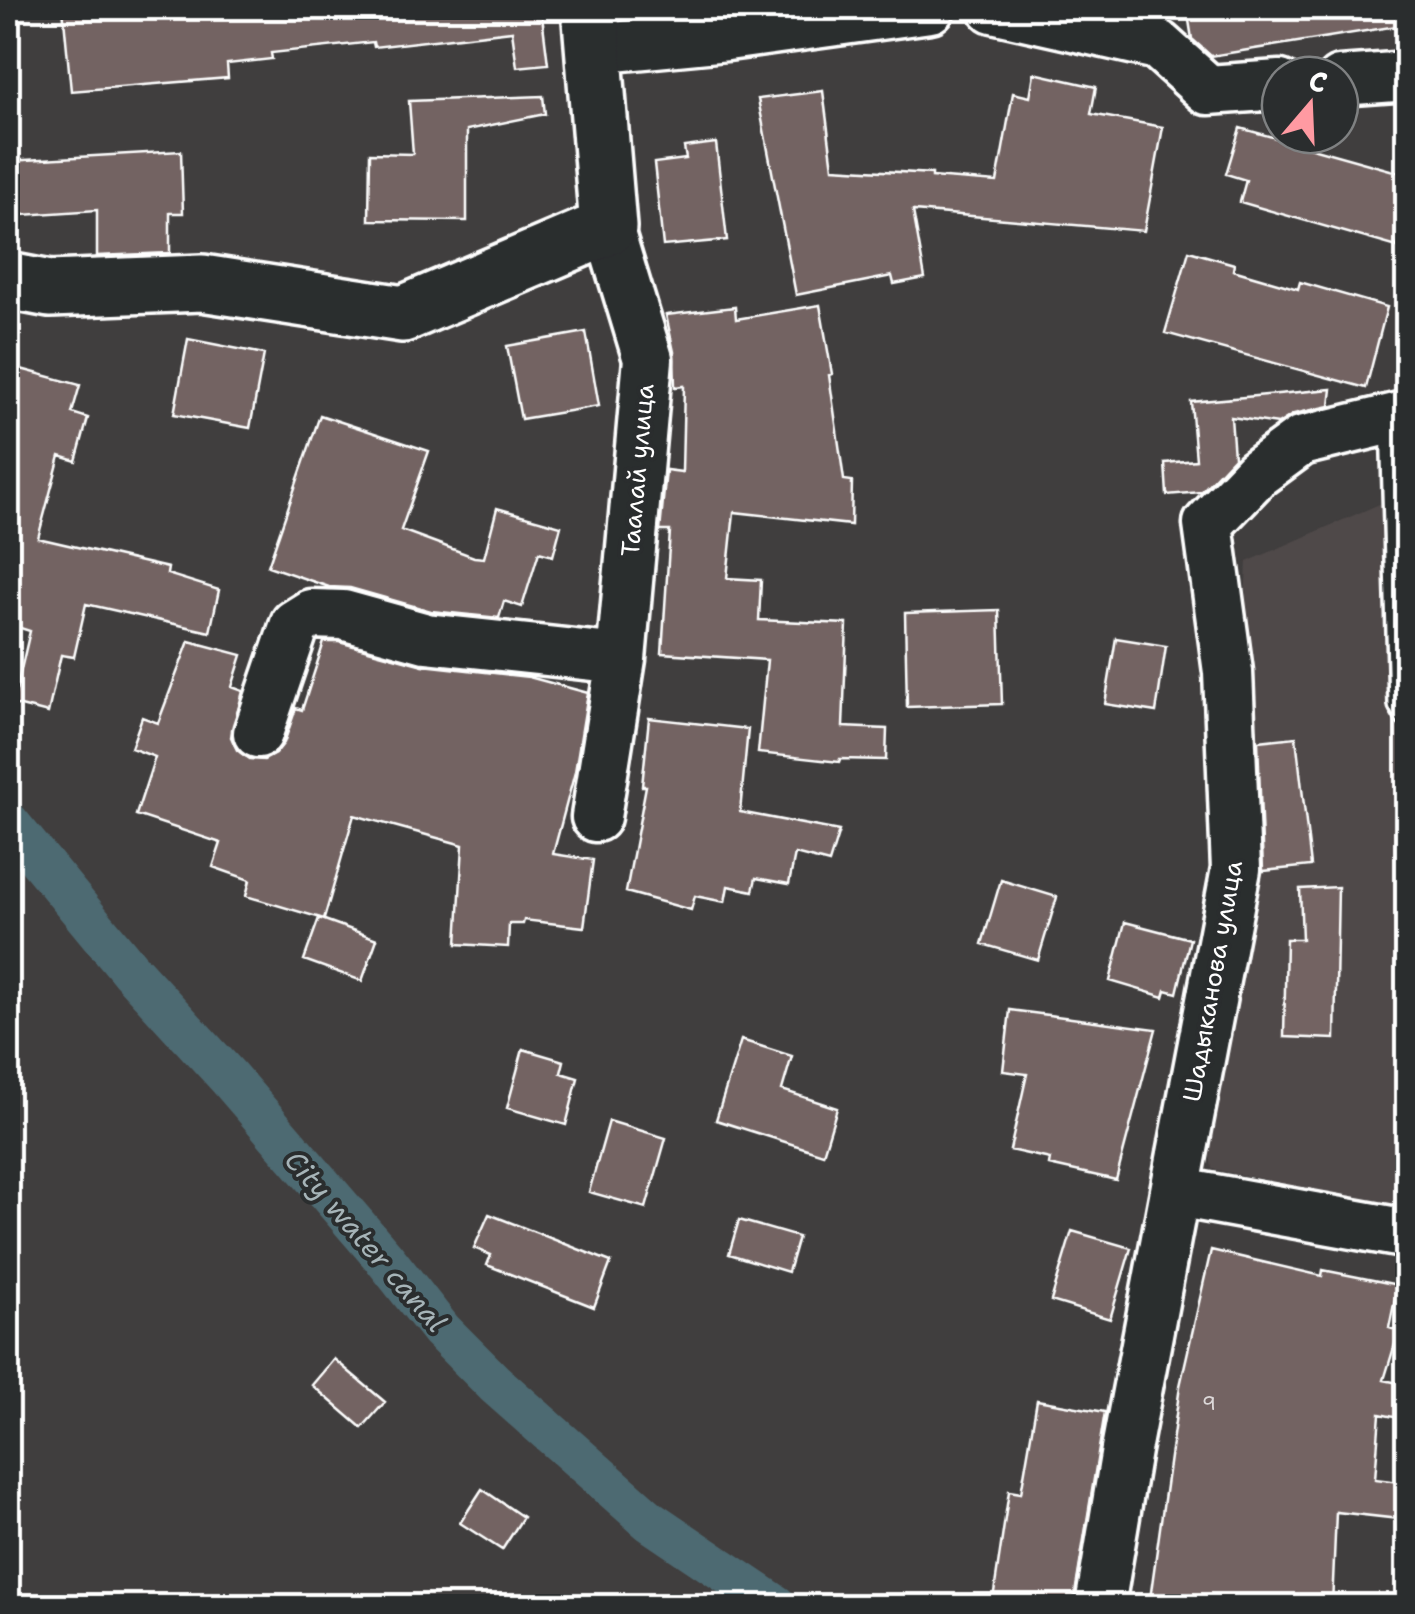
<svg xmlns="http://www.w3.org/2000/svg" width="1415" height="1614" viewBox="0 0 1415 1614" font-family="'Shantell Sans',sans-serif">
<rect width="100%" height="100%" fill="#403e3e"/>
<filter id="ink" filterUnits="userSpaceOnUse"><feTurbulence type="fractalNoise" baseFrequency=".01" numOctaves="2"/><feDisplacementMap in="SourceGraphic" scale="20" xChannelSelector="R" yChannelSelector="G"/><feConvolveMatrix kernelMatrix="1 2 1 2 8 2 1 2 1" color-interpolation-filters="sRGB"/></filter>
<g filter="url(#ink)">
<path fill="#4f4949" d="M1407 492V1208L1212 1169 1203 1098 1241 679 1247 562Z"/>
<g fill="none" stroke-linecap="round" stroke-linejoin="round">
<path stroke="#4d6a72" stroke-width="42" d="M8 822 130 970 228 1077 385 1259 441 1330 495 1384 650 1521 776 1606"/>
</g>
<path fill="#736462" stroke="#fff" stroke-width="2.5" d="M63 8H541L548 64 517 67 512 31 374 47 373 42 271 53 272 59 227 64 228 78 71 91Z
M1187 8H1395L1397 26 1211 56 1192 39Z
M1034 73 1096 87 1091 114 1163 127 1144 231 913 211 925 278 894 284 892 276 796 295 758 99 823 91 833 168 932 174V177L997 182 1013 93 1030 97Z
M543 96 545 114 467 130V221L369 220 370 153 413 154 409 101Z
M1240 128 1408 175V209L1397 247 1240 202 1246 180 1226 174Z
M716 143 727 240 663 246 654 163 686 159 684 147Z
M181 151 183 213H170V253L97 256V210L8 216V161Z
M1189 251 1234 264 1233 270 1298 289 1300 282 1387 307 1366 388 1165 333Z
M820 305 832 374 829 375 844 480 852 481 851 525 734 512 727 578 761 580 759 620 847 624 843 727 887 729 886 760 840 759 839 762 758 753 767 660 662 653 670 531H660L666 470 682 472 684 386 675 387 674 352 666 315 735 307 736 319Z
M586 332 599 406 521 419 507 346Z
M188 339 264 354 250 428 174 414Z
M21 369 80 385 72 413 88 418 76 461 60 456 38 538 168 568 167 574 219 590 210 632 86 604 74 657 61 655 48 713 13 704 30 631 8 624V416Z
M1332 389 1330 406 1294 414 1278 424 1231 417 1234 457 1201 492 1167 495 1165 463 1196 460 1191 402Z
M320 415 429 451 401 530 474 557 484 558 497 508 561 526 553 556 539 552 522 607 504 601 499 618 431 611 350 588 329 587 268 566Z
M999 610 1002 704 907 707 905 613Z
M1116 638 1166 646 1156 712 1105 704Z
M189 641 242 655 232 687 243 691 231 737 237 750 250 759 264 760 275 754 284 743 296 708 302 710 324 642H339L423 665 529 677 588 693 575 772 553 854 593 860 584 927 524 920 523 924H509L508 947 457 944 463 845 354 815 324 919 246 896 250 880 213 867 221 843 136 815 155 757 131 748 142 717 158 723Z
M649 718 748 729 740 812 839 831 829 863 795 854 789 884 756 878 753 891 728 886 725 902 695 896 691 910 626 892 646 786H642Z
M1296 737 1311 866 1263 871 1258 741Z
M1001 880 1057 897 1038 960 982 944Z
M1338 887 1335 1039 1284 1037 1286 939H1302L1300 889Z
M319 918 377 939 362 981 304 960Z
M1125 922 1190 939 1177 993 1166 990 1164 997 1110 981Z
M1010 1010 1156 1029 1116 1180 1049 1165 1050 1159 1010 1150 1027 1074 1003 1071Z
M741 1040 792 1056 782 1090 837 1108 823 1154 716 1120Z
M523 1049 564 1061 561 1073 578 1078 566 1125 507 1108Z
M609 1121 666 1138 646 1208 589 1192Z
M489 1214 611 1262 594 1307 487 1265 491 1255 474 1248Z
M739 1220 798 1237 788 1272 729 1254Z
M1072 1231 1131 1248 1110 1319 1051 1301Z
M1211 1250 1322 1276 1323 1270 1398 1285 1389 1328 1399 1331 1384 1380 1408 1385V1420L1380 1414 1375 1479 1408 1483V1520L1336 1512 1332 1606H1149L1180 1386Z
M334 1359 385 1402 362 1428 312 1385Z
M1037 1400 1105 1412 1073 1606H992L1009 1491 1021 1493Z
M482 1489 523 1517 502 1550 460 1523Z"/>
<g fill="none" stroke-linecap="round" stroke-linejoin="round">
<g stroke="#fff" stroke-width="32">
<path id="lane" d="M1394 419 1402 704 1408 714"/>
</g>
<g stroke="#fff" stroke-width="55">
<path id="street" d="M993 8 1158 45 1208 90 1280 85
M593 49 727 36 930 8
M1340 81 1408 76
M258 733 295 624 311 614 343 615 426 638 621 659
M596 817 621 659 648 359 608 227
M1176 1192 1408 1234
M1100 1606 1126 1450 1236 869 1228 672 1208 524 1256 474 1301 441 1408 415"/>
</g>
<g stroke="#fff" stroke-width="62">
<path id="secondary" d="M8 281 50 289 202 283 403 314 608 227 590 8"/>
</g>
<use href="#lane" stroke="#2a2d2e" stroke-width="25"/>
<use href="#street" stroke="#2a2d2e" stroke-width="48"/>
<use href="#secondary" stroke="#2a2d2e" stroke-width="55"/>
</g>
</g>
<g text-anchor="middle" stroke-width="8" stroke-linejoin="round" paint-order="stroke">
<g font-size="20" fill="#dcd8d8">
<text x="1209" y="1410">9</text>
</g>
<g font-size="25" fill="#fff" stroke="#2a2d2e">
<text transform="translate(637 470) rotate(-85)" y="9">Таалай улица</text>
<text transform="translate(1212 981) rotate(-80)" y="9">Шадыканова улица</text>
</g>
<g font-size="28" font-style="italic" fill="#a6b4b8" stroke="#2a2d2e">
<text transform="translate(366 1241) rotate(49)" y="10">City water canal</text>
</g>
</g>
<rect width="1415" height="1614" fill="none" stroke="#2a2d2e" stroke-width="40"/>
<rect x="20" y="20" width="1375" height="1574" fill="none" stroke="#fff" stroke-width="4" filter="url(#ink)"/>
<g transform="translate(1310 105) rotate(19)"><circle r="48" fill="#2a2d2e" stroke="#7f8182" stroke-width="2.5"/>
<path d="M0-8L18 38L0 25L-18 38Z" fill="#ff9aa2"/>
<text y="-15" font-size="28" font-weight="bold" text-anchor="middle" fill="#ffffff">С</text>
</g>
</svg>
